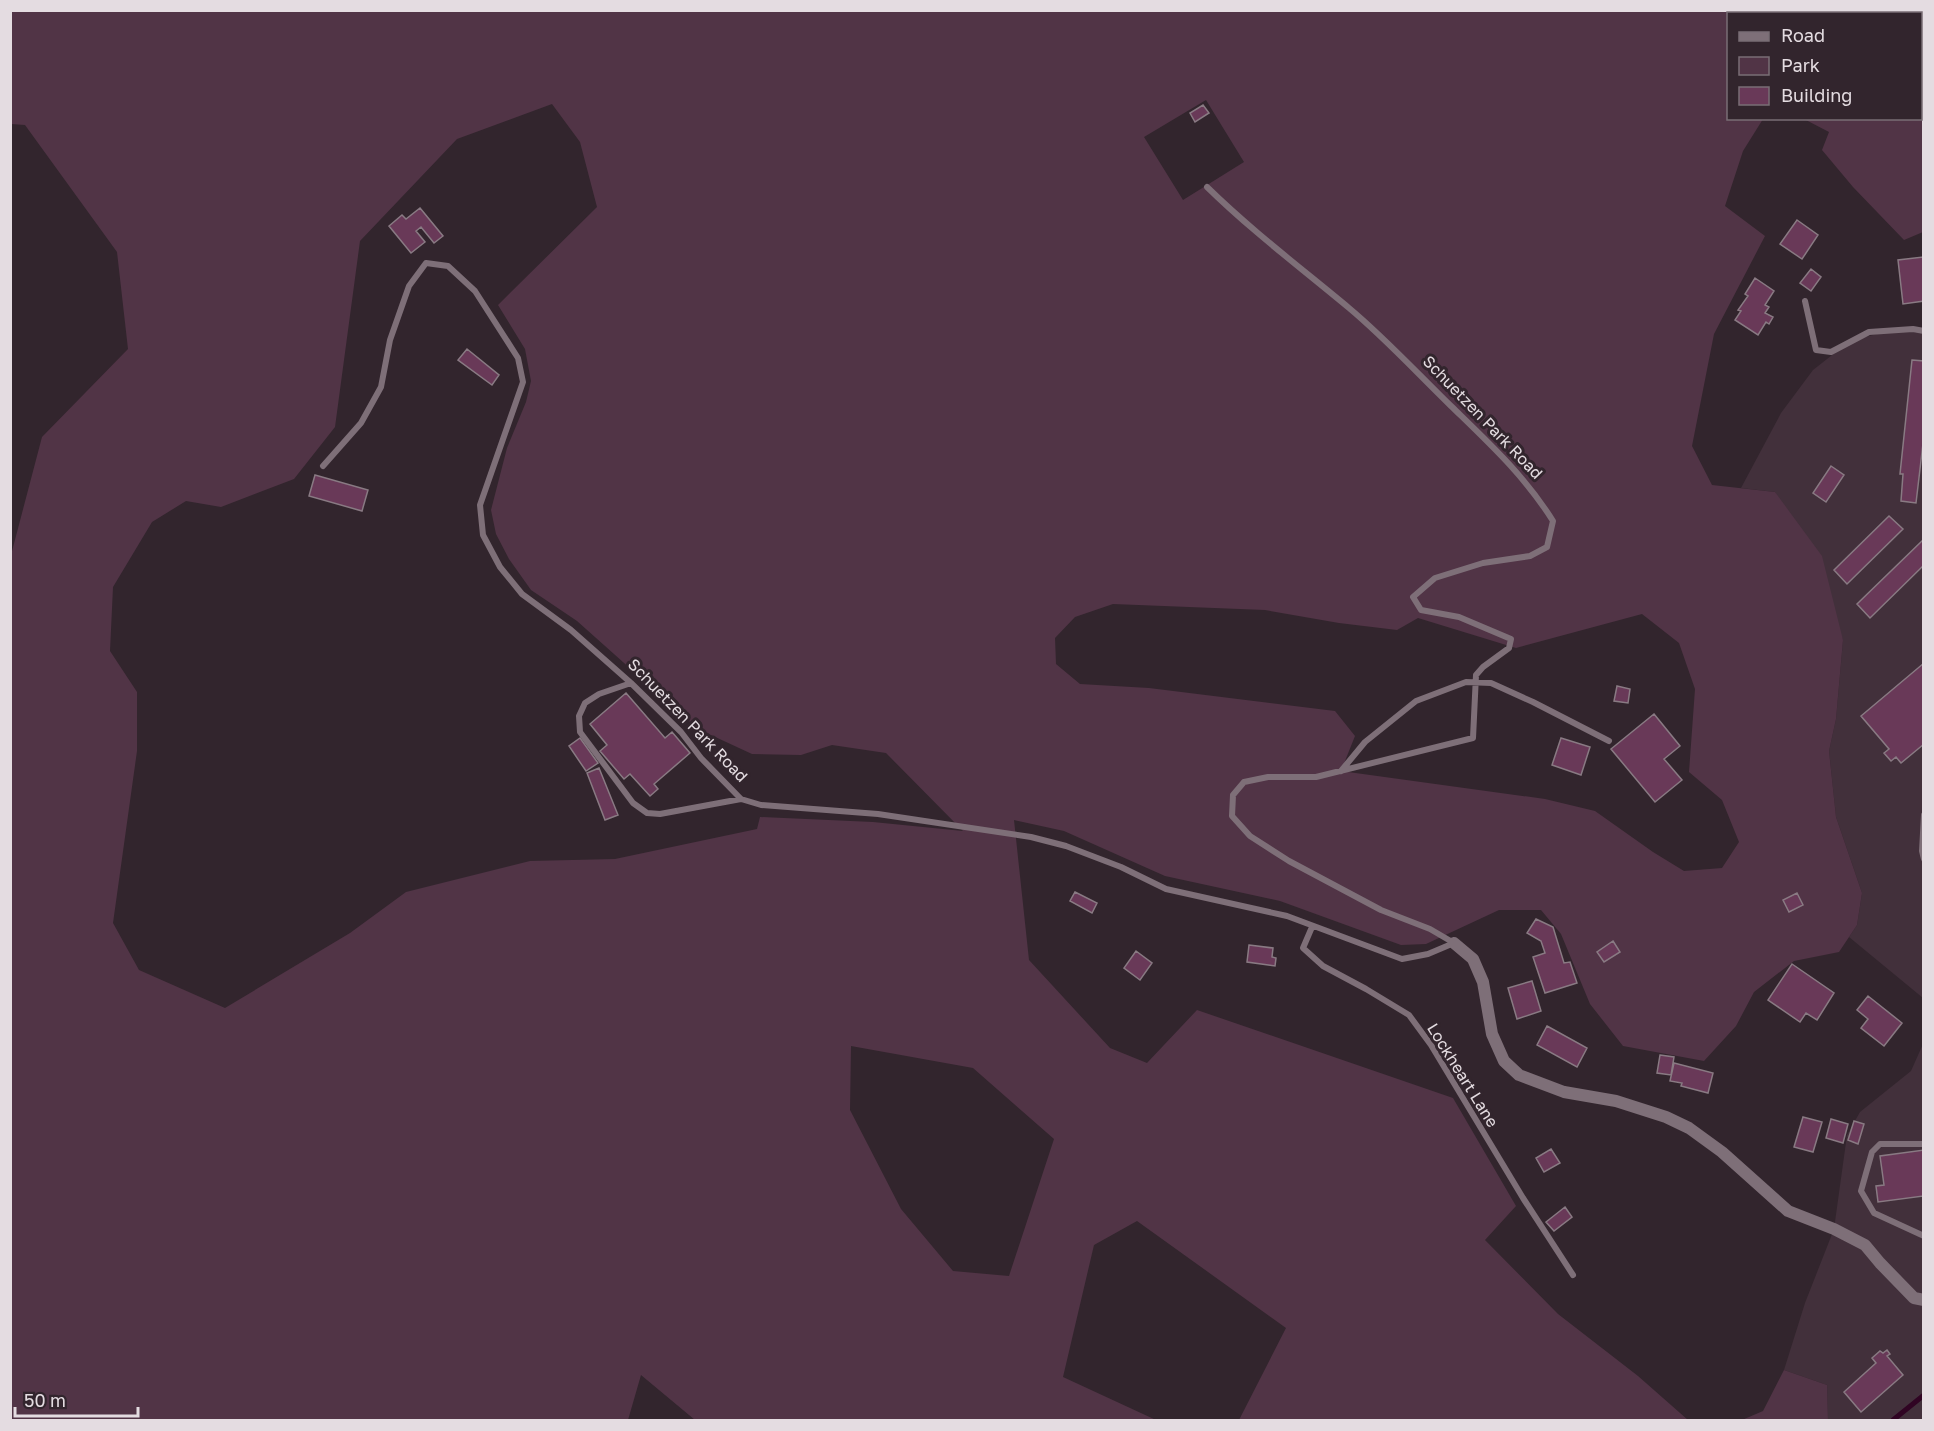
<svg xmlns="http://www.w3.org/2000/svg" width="1934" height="1431" viewBox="0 0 1934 1431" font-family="'Golos Text',sans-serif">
<rect width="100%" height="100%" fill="#32252d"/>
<path fill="#42303b" d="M1896 329 1923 332V998L1849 937 1857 925 1862 893 1836 817 1829 751 1836 719 1843 640 1775 492 1741 488 1781 413 1813 370 1850 341Z
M1923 1044V1420H1828L1827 1385 1784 1370 1805 1303 1834 1229 1847 1135 1860 1112 1911 1071Z"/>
<path fill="#513446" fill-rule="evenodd" d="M10 11H1915V13L1728 14V118L1763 119 1743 151 1725 206 1765 236 1714 334 1692 446 1712 485 1775 492 1822 556 1843 640 1836 719 1829 751 1836 817 1862 893 1857 925 1839 952 1794 961 1754 992 1736 1026 1704 1061 1623 1046 1590 1004 1561 934 1541 910H1499L1426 944 1401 945 1280 901 1165 876 1064 831 1014 820 1029 960 1110 1048 1147 1063 1197 1010 1453 1098 1516 1206 1485 1240 1558 1314 1638 1376 1688 1420H1239L1286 1328 1137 1221 1094 1245 1063 1377 1156 1420H695L641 1375 628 1420H11V555L42 437 128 349 117 252 25 125 11 124ZM1206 100 1244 162 1183 200 1144 137ZM552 104 580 142 597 207 498 305 525 349 531 381 526 402 507 448 491 510 496 534 509 559 531 590 577 621 698 729 752 754 801 755 832 745 886 753 963 831 873 822 760 817 757 829 615 859 530 861 406 892 350 933 225 1008 139 970 113 923 137 751V692L110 651 113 587 152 522 186 501 221 507 294 479 335 427 360 241 457 139ZM1113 604 1265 610 1339 623 1397 630 1418 618 1516 648 1642 614 1679 643 1695 689 1689 772 1722 800 1739 842 1722 868 1684 871 1653 852 1595 811 1545 799 1341 771 1355 736 1335 711 1149 688 1080 684 1056 664 1055 638 1075 617ZM851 1046 973 1068 1054 1139 1009 1276 953 1271 901 1209 850 1110Z
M1921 88 1924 109 1923 232 1904 240 1853 187 1822 150 1829 132 1804 119 1920 118Z
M1784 1370 1827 1385 1828 1420H1742L1763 1411Z"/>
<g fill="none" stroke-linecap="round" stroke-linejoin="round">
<path stroke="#300423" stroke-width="5" d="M1893 1420 1924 1395"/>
</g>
<path fill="#693958" stroke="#897a83" stroke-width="1.5" d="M1203 105 1209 113 1195 122 1190 113Z
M420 208 443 236 434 243 421 227 416 231 425 242 411 253 389 226 402 215 406 219Z
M1797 220 1818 235 1802 259 1780 244Z
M1923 257 1924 301 1903 304 1898 260Z
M1811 269 1821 277 1811 291 1800 283Z
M1755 278 1774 291 1765 305 1769 307 1765 313 1773 317 1769 324 1766 322 1758 335 1735 320 1741 311 1738 310 1748 296 1745 294Z
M467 349 499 375 492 385 458 360Z
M1912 360 1924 361V435L1916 503 1901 501 1903 474H1900Z
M1831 466 1844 475 1826 502 1813 493Z
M315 475 368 490 362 511 309 496Z
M1889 516 1903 529 1847 584 1834 570Z
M1924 539V565L1870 618 1857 604Z
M1924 663V744L1901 763 1896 757 1891 761 1884 753 1889 749 1861 716Z
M1617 686 1630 689 1628 703 1614 701Z
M626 693 665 738 672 732 690 753 654 784 658 789 650 796 630 774 624 779 600 751 607 745 590 724Z
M1654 714 1680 746 1664 759 1682 780 1655 802 1611 749Z
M580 738 598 763 586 771 569 746Z
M1561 738 1590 747 1581 775 1552 765Z
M599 768 618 815 605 820 587 773Z
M1075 892 1097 903 1092 913 1070 901Z
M1797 893 1803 905 1789 912 1783 900Z
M1536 919 1553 927 1564 963 1570 962 1577 983 1545 993 1533 957 1545 953 1541 941 1527 933Z
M1613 941 1620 952 1604 962 1597 952Z
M1249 945 1273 948 1272 957 1276 958 1275 966 1247 962Z
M1136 951 1152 963 1140 980 1124 968Z
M1792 964 1834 993 1817 1020 1806 1013 1800 1022 1768 1000Z
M1532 981 1541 1011 1517 1019 1508 988Z
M1868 996 1902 1023 1884 1046 1861 1028 1868 1019 1857 1010Z
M1547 1026 1587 1048 1577 1067 1537 1045Z
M1660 1055 1674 1057 1671 1075 1657 1073Z
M1674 1063 1713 1073 1708 1093 1681 1086 1682 1083 1670 1081Z
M1803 1117 1822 1122 1813 1152 1794 1147Z
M1831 1119 1848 1124 1843 1143 1826 1138Z
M1854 1121 1864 1124 1858 1144 1848 1140Z
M1551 1149 1560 1163 1544 1172 1536 1158Z
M1924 1150V1203L1923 1196 1878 1202 1876 1186 1884 1185 1880 1156Z
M1565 1207 1572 1217 1554 1231 1546 1222Z
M1887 1350 1890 1354 1887 1356 1903 1375 1861 1412 1844 1392 1876 1363 1872 1358 1880 1351 1883 1353Z"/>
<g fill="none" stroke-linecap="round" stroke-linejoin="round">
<path stroke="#7e6f78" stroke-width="6" d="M1207 187C1252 231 1301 268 1349 308 1385 338 1417 373 1451 406 1488 442 1525 476 1553 521L1547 547 1530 556 1483 563 1435 578 1413 597 1421 610 1459 617 1511 639 1509 648 1483 667 1476 675 1473 738 1316 777H1268L1244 782 1233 795 1232 816 1250 836 1289 861 1381 910 1430 929 1454 943
M1805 301 1816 350 1831 352 1869 332 1913 329 1924 331
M323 466 361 423 381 387 390 340 409 286 426 263 448 266 475 291 518 358 523 382 480 505 483 535 500 567 522 594 571 630 631 683 681 732 701 758 741 799 761 805 878 814 1031 837 1066 846 1121 867 1166 889 1287 916 1402 959 1428 954 1454 943
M631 683 599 694 585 703 579 716 580 732 633 803 647 813 660 814 741 799
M1341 771 1365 742 1416 701 1466 682 1491 683 1533 702 1609 741
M1924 815 1922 851 1924 859
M1312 927 1303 948 1323 966 1366 989 1409 1015 1431 1045 1523 1198 1573 1275
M1924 1144H1880L1872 1152 1861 1191 1874 1213 1924 1236"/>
<path stroke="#7e6f78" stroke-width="12" d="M1454 943 1473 959 1483 982 1492 1034 1504 1061 1519 1075 1564 1092 1616 1101 1666 1117 1689 1128 1722 1152 1788 1211 1834 1229 1865 1245 1880 1263 1914 1298 1924 1300"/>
</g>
<g text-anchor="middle" stroke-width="6" stroke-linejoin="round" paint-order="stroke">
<g font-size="16" fill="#e4dce1" stroke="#32252d">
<text transform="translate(1483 417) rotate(46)" y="6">Schuetzen Park Road</text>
<text transform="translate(688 720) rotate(46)" y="6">Schuetzen Park Road</text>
<text transform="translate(1463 1075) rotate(58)" y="6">Lockheart Lane</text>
</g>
</g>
<rect width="1934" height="1431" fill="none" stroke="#e4dce1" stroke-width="24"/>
<rect x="1727" y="12" width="195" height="108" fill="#32252d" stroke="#796e75" stroke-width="1.5"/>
<rect x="1739" y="32" width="30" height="9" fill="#7e6f78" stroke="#796e75" stroke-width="1.5"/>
<text x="1781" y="42" font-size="18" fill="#e4dce1">Road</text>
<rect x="1739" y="57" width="30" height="18" fill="#513446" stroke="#796e75" stroke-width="1.5"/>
<text x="1781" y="72" font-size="18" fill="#e4dce1">Park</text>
<rect x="1739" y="87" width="30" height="18" fill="#693958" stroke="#796e75" stroke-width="1.5"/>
<text x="1781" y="102" font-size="18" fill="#e4dce1">Building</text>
<path d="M15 1407v9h123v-9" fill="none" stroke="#e4dce1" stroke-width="3"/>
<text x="24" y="1407" font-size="18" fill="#e4dce1" stroke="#32252d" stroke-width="4.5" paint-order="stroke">50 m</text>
</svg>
